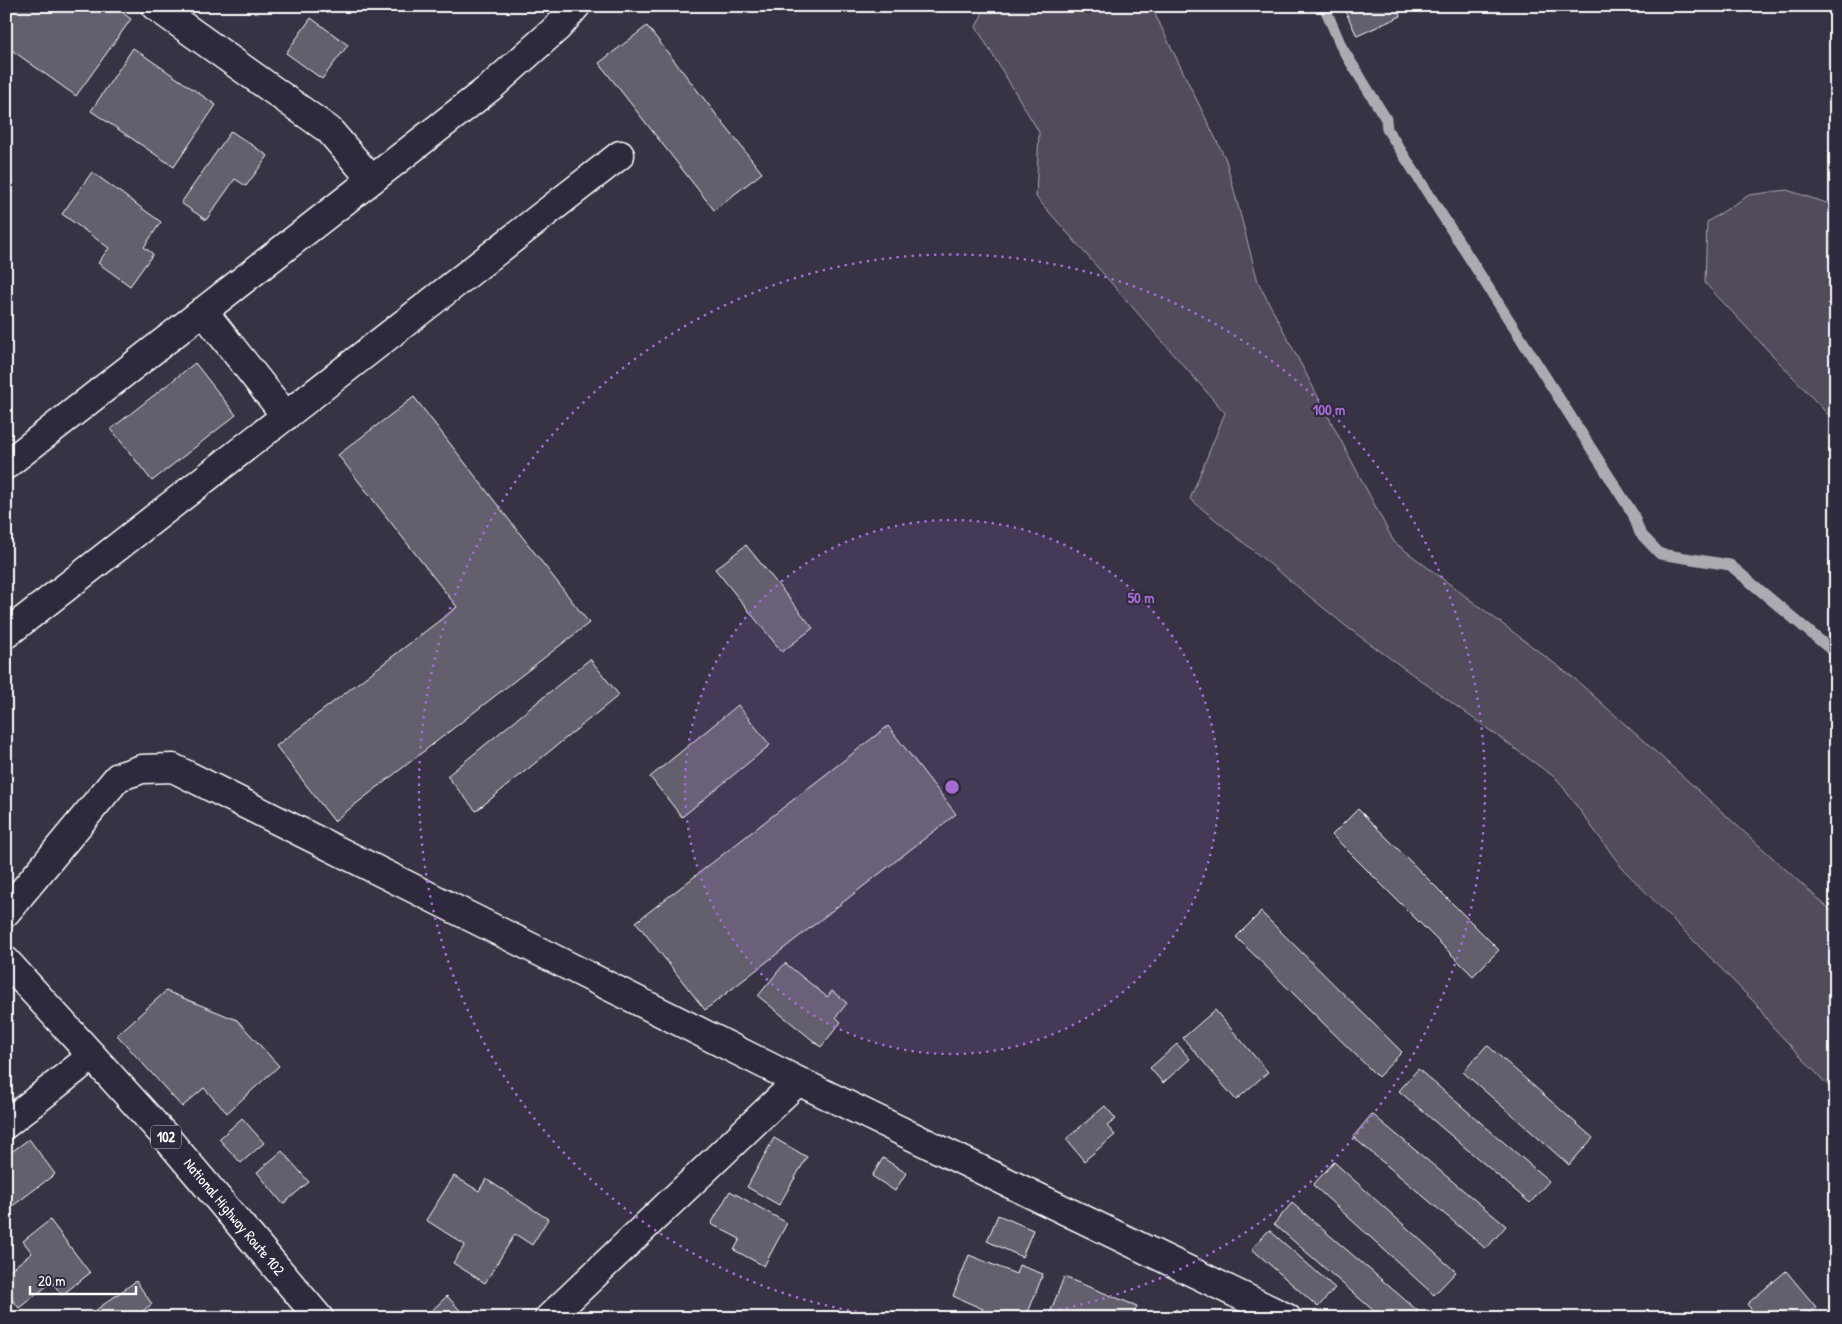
<svg xmlns="http://www.w3.org/2000/svg" width="1842" height="1324" viewBox="0 0 1842 1324" font-family="'Patrick Hand',sans-serif">
<rect width="100%" height="100%" fill="#373345"/>
<filter id="ink" filterUnits="userSpaceOnUse"><feTurbulence type="fractalNoise" baseFrequency=".02" numOctaves="2"/><feDisplacementMap in="SourceGraphic" scale="10" xChannelSelector="R" yChannelSelector="G"/><feConvolveMatrix kernelMatrix="1 2 1 2 8 2 1 2 1" color-interpolation-filters="sRGB"/></filter>
<g filter="url(#ink)">
<path fill="#514c5c" stroke="#a8a6ae" d="M986 6H1151L1226 160 1258 282 1394 542 1575 679 1836 915V1094L1772 1026 1756 1004 1622 868 1557 779 1347 627 1190 499 1225 413 1036 197 1039 132 976 27Z
M1787 190 1836 206V423L1705 283 1707 222 1749 195Z"/>
<g fill="none" stroke-linecap="round" stroke-linejoin="round">
<path stroke="#adabb2" stroke-width="11" d="M1324 6 1342 48 1386 119 1387 129 1633 514 1640 533 1660 554 1730 565 1836 654"/>
</g>
<path fill="#635f6d" stroke="#fff" d="M6 6H114L131 19 76 96 6 46Z
M1343 6H1397L1401 16 1357 36Z
M311 18 348 45 322 79 286 53Z
M647 26 762 173 714 210 599 63Z
M133 48 216 105 174 167 91 111Z
M231 131 268 156 246 186 235 179 206 220 181 203Z
M92 172 161 222 144 247 153 254 130 286 98 263 109 248 62 214Z
M195 363 236 415 152 481 111 429Z
M414 397 589 623 334 821 276 746 457 607 338 455Z
M746 545 813 628 782 652 715 569Z
M590 659 619 695 476 811 447 776Z
M738 705 770 745 682 817 650 777Z
M888 726 956 814 705 1010 636 922Z
M1358 809 1499 950 1473 976 1332 835Z
M1261 912 1402 1052 1378 1077 1236 937Z
M785 963 827 997 832 991 847 1003 836 1017 841 1022 821 1047 758 996Z
M166 991 237 1020 279 1066 227 1113 204 1088 182 1107 117 1035Z
M1215 1010 1268 1072 1236 1100 1183 1038Z
M1177 1044 1190 1059 1163 1083 1150 1068Z
M1487 1045 1593 1138 1569 1165 1463 1072Z
M1418 1069 1549 1181 1530 1203 1399 1091Z
M1105 1106 1116 1119 1107 1126 1115 1135 1084 1161 1066 1139Z
M1372 1114 1506 1226 1486 1249 1353 1137Z
M242 1118 264 1143 241 1163 219 1139Z
M774 1138 807 1157 779 1205 747 1187Z
M29 1139 55 1174 6 1211V1156Z
M282 1151 309 1182 283 1204 257 1172Z
M883 1158 906 1173 895 1191 872 1176Z
M1334 1162 1456 1272 1434 1295 1313 1185Z
M454 1176 479 1191 486 1179 548 1219 532 1245 515 1234 485 1283 453 1263 465 1245 426 1220Z
M730 1191 787 1223 764 1266 734 1250 740 1239 711 1224Z
M1292 1203 1418 1311 1412 1318H1382L1274 1224Z
M998 1215 1033 1230 1022 1257 987 1241Z
M50 1220 90 1273 62 1295 52 1282 19 1308 6 1291V1273L32 1253 23 1241Z
M1269 1230 1335 1288 1318 1307 1252 1249Z
M969 1255 1016 1274 1019 1265 1043 1274 1026 1318H980L983 1309 953 1296Z
M1786 1271 1816 1307 1804 1318H1758L1747 1304Z
M1064 1277 1137 1306 1132 1318H1048Z
M136 1281 152 1304 133 1318H95L92 1313Z
M447 1296 467 1318H424Z
M1176 1309 1188 1318H1169Z
M604 1312 610 1318H598Z
M634 1312 639 1318H628Z
M916 1312 928 1318H913Z"/>
<g fill="none" stroke-linecap="round" stroke-linejoin="round">
<g stroke="#fff" stroke-width="31">
<path id="minor" d="M155 6 329 130 371 179
M203 311 286 416
M6 465 492 86 558 27 576 6
M6 634 620 155
M6 912 118 777 142 769 173 768 798 1081 1287 1318
M6 1124 92 1056
M549 1318 798 1081"/>
</g>
<g stroke="#fff" stroke-width="31">
<path id="highway" d="M6 961 165 1136 319 1318"/>
</g>
<use href="#minor" stroke="#2f2a3d" stroke-width="28"/>
<use href="#highway" stroke="#2f2a3d" stroke-width="28"/>
</g>
</g>
<circle cx="952" cy="787" r="267" fill="#a36bd2" fill-opacity=".12"/>
<g fill="none" stroke="#a36bd2" stroke-width="2.5" stroke-dasharray="2.5 5">
<circle cx="952" cy="787" r="267"/>
<path d="M901 1318A533 533 0 1 1 1003 1318"/>
</g>
<g text-anchor="middle" stroke-width="4" stroke-linejoin="round" paint-order="stroke">
<rect fill="#2f2a3d" stroke="#c1bfc5" stroke-width="1" x="151" y="1125.5" width="30" height="23" rx="4"/>
<g font-size="14" font-weight="bold" fill="#fff">
<text x="166" y="1142">102</text>
</g>
<g font-size="15" fill="#fff" stroke="#2f2a3d">
<text transform="translate(234 1217) rotate(50)" y="5">National Highway Route 102</text>
</g>
</g>
<circle cx="952" cy="787" r="8" fill="#a36bd2" stroke="#2f2a3d" stroke-width="2.5"/>
<g font-size="15" text-anchor="middle" font-weight="bold" fill="#a36bd2" stroke="#2f2a3d" stroke-width="4" stroke-linejoin="round" paint-order="stroke">
<text x="1329" y="415">100 m</text>
<text x="1141" y="603">50 m</text>
</g>
<rect width="1842" height="1324" fill="none" stroke="#2f2a3d" stroke-width="25"/>
<rect x="12" y="12" width="1817" height="1299" fill="none" stroke="#fff" stroke-width="2" filter="url(#ink)"/>
<path d="M30 1286v8h106v-8" fill="none" stroke="#ffffff" stroke-width="2.5"/>
<text x="38" y="1286" font-size="15" fill="#ffffff" stroke="#2f2a3d" stroke-width="4" paint-order="stroke">20 m</text>
</svg>
